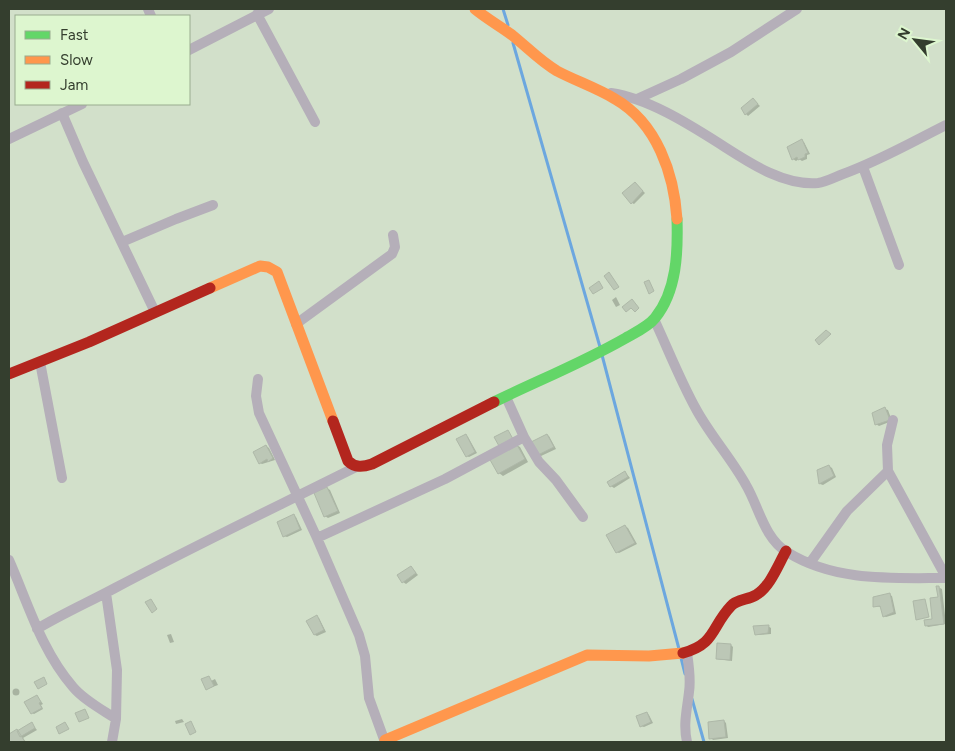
<svg xmlns="http://www.w3.org/2000/svg" width="955" height="751" viewBox="0 0 955 751" font-family="Figtree,sans-serif">
<rect width="100%" height="100%" fill="#d2e0ca"/>
<path fill="#0003" d="M754 100 760 106 748 116 746 114Z
M801 141 804 142 810 154 807 155V159L802 161 799 159 796 161 793 159 788 147Z
M635 183 645 193 634 204 632 203Z
M616 297 620 305 616 307 612 300Z
M885 409 888 410 892 421 879 426 876 424Z
M547 435 549 436 556 449 541 456 539 455Z
M466 436 468 437 477 453 469 457 467 456Z
M516 445 520 447 528 462 503 476 499 473Z
M266 446 269 448 275 460 262 464 260 463Z
M829 466 832 468 836 477 823 485 820 484 818 471Z
M625 472 630 478 614 488 611 486 609 482Z
M327 488 330 490 340 513 328 518 325 516Z
M294 516 296 517 302 530 287 537 284 536Z
M625 526 628 528 637 544 619 553 617 552Z
M411 567 418 575 406 584 403 582Z
M938 587 942 589 946 624 928 627 926 625 932 621 939 598Z
M890 595 892 596 896 614 886 617 884 616 882 607 874 606Z
M316 617 319 618 326 632 317 636 315 635Z
M768 626 771 628V634L759 635 756 634Z
M171 634 174 642 170 643 167 635Z
M731 645 733 647 732 661 717 659Z
M215 679 218 685 207 689 211 681Z
M12.5 692a3.5 3.5 0 1 1 7 0a3.5 3.5 0 1 1-7 0Z
M37 696 43 704 41 705 43 709 34 714 32 713Z
M647 713 649 715 653 723 644 727 641 726Z
M182 719 184 722 176 724 175 721Z
M724 721 726 723 728 738 713 740 711 738Z
M32 724 37 730 23 738 26 742H9V736Z"/>
<g fill="none" stroke-linecap="round" stroke-linejoin="round">
<path stroke="#6ca7df" stroke-width="3" d="M503 9 508 25
M513 43 600 347
M602 355 679 649
M681 658 685 674
M692 699 704 742"/>
</g>
<path fill="#bcc7b6" stroke="#aeb8a8" d="M753 98 758 104 745 115 741 108Z
M802 139 808 153 805 154V157L798 160 797 157 792 160 787 147Z
M635 182 643 191 631 204 622 193Z
M609 272 619 287 614 290 604 276Z
M649 280 654 291 649 294 644 282Z
M599 281 603 288 593 294 589 288Z
M632 299 639 308 635 312 631 308 626 312 622 307Z
M826 330 831 334 819 345 815 340Z
M885 407 890 420 875 425 872 413Z
M508 430 513 439 499 446 494 437Z
M466 434 475 452 466 457 456 439Z
M547 434 554 447 538 455 531 442Z
M516 443 525 459 498 474 489 458Z
M266 445 273 458 268 462 267 459 259 464 253 452Z
M829 465 834 476 819 484 817 470Z
M625 471 628 477 610 487 607 482Z
M327 487 338 511 324 517 314 493Z
M294 514 300 529 283 537 277 522Z
M625 525 635 543 616 553 606 535Z
M411 566 416 573 402 583 397 575Z
M936 586H939L944 624 925 626 924 620 932 619 930 598 938 597Z
M890 593 894 612 883 617 880 606 873 607V597Z
M151 599 157 609 152 613 145 602Z
M925 599 929 617 916 620 913 601Z
M317 615 324 630 314 635 306 621Z
M769 625 768 633 755 635 753 626Z
M717 643 731 644 730 660 716 659Z
M209 676 214 686 206 690 201 679Z
M44 677 47 684 38 689 34 682Z
M37 695 41 702 39 703 42 708 31 714 24 702Z
M85 709 89 718 79 722 75 713Z
M647 712 651 722 640 727 636 716Z
M724 720 726 737 709 739 708 722Z
M191 721 196 732 190 735 185 724Z
M32 722 35 728 20 737 17 731Z
M65 722 69 729 59 734 56 727Z
M17 729 25 742H9V734Z"/>
<g fill="none" stroke-linecap="round" stroke-linejoin="round">
<path stroke="#b5afb9" stroke-width="10" d="M148 9 151 16
M257 14 315 122
M189 50 269 9
M611 93C647 98 687 123 717 142 747 161 782 186 818 183 826 182 835 177 843 174 879 161 912 142 946 125
M637 99 681 79 731 52 797 9
M62 113 83 162 155 312
M9 139 82 104
M863 167 899 265
M122 242 176 219 213 205
M654 319C668 349 680 380 696 409 710 435 731 458 746 485 759 507 764 538 787 552 835 582 892 578 946 578
M296 324 392 254 395 247 393 235
M40 362 62 478
M258 379 256 396 259 413 317 538 359 635 365 656 369 698 385 742
M506 397 524 437 539 462 556 480 583 517
M893 420 887 445 888 471 946 577
M317 538 445 479 524 437
M9 560C28 603 41 650 73 687 84 700 101 709 116 719
M810 563 847 511 888 471
M106 593 117 670 116 719 112 742
M37 629C62 614 89 602 115 588 194 546 276 507 356 467
M687 742C683 724 687 710 689 692 691 679 689 666 687 653"/>
<path stroke="#63d668" stroke-width="11" d="M494 402C537 381 582 363 624 339 634 333 648 327 655 318 677 291 678 252 677 219"/>
<path stroke="#ff974d" stroke-width="11" d="M475 9C487 19 500 26 512 35 527 47 540 61 557 71 576 81 597 88 615 99 657 123 674 174 677 219
M210 288 260 266 268 267 277 272 333 421
M385 740 587 655 649 656 683 653"/>
<path stroke="#b3261e" stroke-width="11" d="M9 374 89 342 210 288
M333 421 348 461C355 468 363 467 372 464L494 402
M683 653C716 644 711 627 731 606 737 599 748 600 756 595 770 587 778 565 786 551"/>
</g>
<rect width="955" height="751" fill="none" stroke="#343e2e" stroke-width="20"/>
<rect x="15" y="15" width="175" height="90" fill="#ddf6cf" stroke="#99ac8f"/>
<rect x="25" y="31" width="25" height="8" fill="#63d668" stroke="#99ac8f"/>
<text x="60" y="40" font-size="15" fill="#343e2e">Fast</text>
<rect x="25" y="56" width="25" height="8" fill="#ff974d" stroke="#99ac8f"/>
<text x="60" y="65" font-size="15" fill="#343e2e">Slow</text>
<rect x="25" y="81" width="25" height="8" fill="#b3261e" stroke="#99ac8f"/>
<text x="60" y="90" font-size="15" fill="#343e2e">Jam</text>
<g transform="translate(915 40) rotate(299)" stroke="#ddf6cf" stroke-width="4" paint-order="stroke">
<path d="M0-4L9 19L0 12L-9 19Z" fill="#343e2e"/>
<text y="-8" font-size="14" font-weight="bold" text-anchor="middle" fill="#343e2e">N</text>
</g>
</svg>
